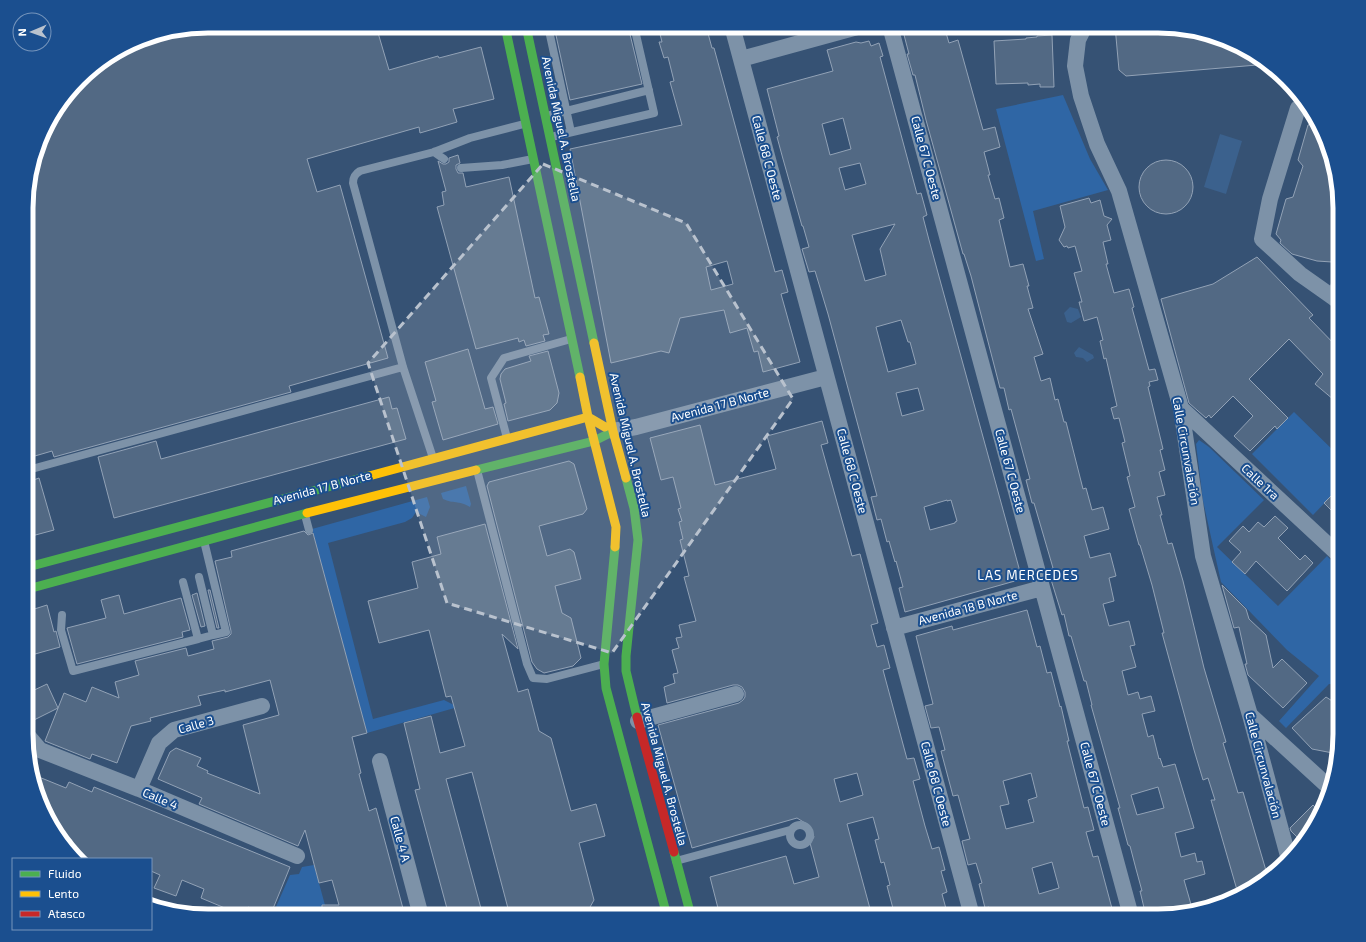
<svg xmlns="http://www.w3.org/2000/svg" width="1366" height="942" viewBox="0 0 1366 942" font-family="'Exo 2',sans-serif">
<rect width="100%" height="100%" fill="#365274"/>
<path fill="#2f66a5" d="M1063 95 1090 159 1108 190 1033 211 1044 259 1036 261 996 109Z
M1294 412 1340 457V487L1313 515 1252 454Z
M1199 440 1209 447 1264 500 1217 547 1278 606 1327 556 1340 569V685L1329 684 1286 728 1279 721 1319 676 1287 650 1221 582 1203 501 1196 444Z
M466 486 471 504 470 507C458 500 454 504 443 499L441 493Z
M427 497 430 507 426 517 416 512 412 518 405 522 328 543 373 719 444 700 458 707 367 733 312 529Z
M314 865 328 916H272L290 875 299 874 302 867Z"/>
<path fill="#3b618d" d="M1220 134 1242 141 1226 194 1204 187Z
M1070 307 1078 309 1081 317 1071 323 1067 322 1064 313Z
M1079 347 1093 355 1094 358 1087 362 1083 358 1076 357 1074 353Z"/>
<path fill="#526984" stroke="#92a2b6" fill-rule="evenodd" d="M208 26H376L389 70 438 56 439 58 481 47 494 99 453 109 457 122 420 133 419 127 307 159 317 192 340 185 388 358 289 386 291 392 54 457 52 451 28 458V185L45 127 88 71 139 40Z
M554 26H628L642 84 570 100Z
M658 26H706L712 48H714L775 272 782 270 788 292 781 294 800 362 763 372 758 351 754 352 747 328 730 333 724 310 680 318 669 353 661 351 611 363 570 149 682 125 670 82 674 81 668 57 664 58 659 42H662ZM727 261 733 284 711 290 706 267Z
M921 26H944L949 43 958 40 983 130 995 127 1000 147 984 152 990 175H988L995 199 999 198 1004 218 999 220 1010 267 1023 264 1029 286H1027L1033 308 1028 309 1043 354 1034 357 1041 381 1050 378 1055 400 1058 399 1064 422H1066L1083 489 1086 488 1092 510 1103 507 1109 529 1084 536 1090 558 1110 553 1116 576 1109 578 1114 601 1103 604 1109 626 1129 621 1135 645 1130 646 1136 667 1122 671 1128 695 1138 692 1140 699 1151 696 1155 711 1142 714 1148 737 1153 735 1159 759 1160 758 1163 767 1175 764 1194 828 1175 833 1181 857 1195 853 1197 862 1202 861 1205 874 1184 880 1192 908 1158 916H1149L1147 912H1145L1140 891H1142L1136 869 1130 846 1128 845 1118 808H1120L1091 705H1092L1086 681H1084L1071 636H1069L1064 614 1062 615 1048 570 1053 568 1034 503H1032L1026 480 1030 479 1011 409 1009 410 1004 388H1000L971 276 964 254H963L926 120 915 75H913L907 54H909L903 31ZM1158 787 1164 808 1137 815 1131 795Z
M1115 26H1169L1217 36 1269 64 1126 76 1119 70Z
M1052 35 1054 87H1040V84L1028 85V83L996 84 994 41 1026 39V38L1037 37V36Z
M869 41 871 46 879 43 883 56 880 57 893 105 917 194 921 193 927 215 923 217 929 240 1022 579 905 612 899 588 903 587 896 561 895 562 889 541 887 542 881 519 877 520 871 497 877 496 828 314 815 271 809 272 802 249 809 247 803 226H802L783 159 777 137 779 136 767 89 833 71 827 50 856 42 861 43ZM843 118 851 149 830 155 822 124ZM860 163 866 184 845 190 839 168ZM895 224 880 249 886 275 865 281 852 235ZM901 320 908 342H910L916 364 888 372 876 327ZM918 388 924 410 902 416 896 393ZM947 500V501L951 500 957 521 955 522V523L930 530 924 507Z
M1317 122 1321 127 1340 197V234L1332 262 1317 261 1292 254 1280 243 1281 240 1276 234 1286 199 1293 197 1300 175 1303 166 1298 160 1308 125Z
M458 155 460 163 456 165V169L458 173H463L466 187 509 177 535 298 539 297 549 334 543 335 545 341 526 346 524 340 519 342 518 338 476 349 437 207 444 205 442 192 446 191 438 161 443 164H446L449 162V158Z
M1139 187a27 27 0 1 1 54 0a27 27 0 1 1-54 0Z
M1089 198 1091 203 1100 200 1104 216 1112 219 1107 225 1111 240 1103 242 1108 264H1106L1114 293 1129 289 1134 307 1132 308 1149 370 1155 369 1158 380 1149 382 1150 386 1148 387 1163 449 1160 450 1165 470 1159 472 1165 495 1157 497 1162 515H1160L1168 544 1172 543 1183 581 1204 668 1226 742 1223 743 1238 793 1243 792 1267 874 1239 897 1211 800H1215L1208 778 1203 780 1194 750 1162 633H1164L1152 585 1140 545H1139L1129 509 1135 507 1127 477 1130 476 1122 443 1125 442 1119 418 1114 419 1111 408 1117 406 1106 358 1104 359 1100 341 1103 340 1097 317 1084 321 1079 302H1082L1074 273 1082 271 1075 246 1068 248 1067 246 1064 247 1059 240 1065 227 1060 206Z
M1257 257 1313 315 1309 318 1340 350V405L1315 384 1323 374 1289 339 1249 379 1288 418 1277 429 1275 426 1250 451 1234 436 1253 416 1233 396 1211 418 1209 415 1206 418 1189 403 1161 299 1213 284Z
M468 349 485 409 493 407 498 424 443 440 432 402 436 401 425 362Z
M548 351 559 393 557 403 550 410 508 421 504 404 506 403 500 379 501 374 505 369 531 361 529 356Z
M389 397 392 409 397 408 406 439 114 518 98 457 156 441 161 459Z
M822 421 828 443 821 445 852 556 860 554 878 623 871 625 877 647 884 645 890 668 883 670 907 759 914 758 920 779 913 781 925 826 932 849 939 847 945 870 941 871 947 892 942 894 948 916H895L887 886 890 885 884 862 881 863 875 840 879 839 873 817 847 824 872 916H720L710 877 786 856 794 884 819 877 810 843 814 837 810 826 797 818 692 848 658 725 739 703 743 700 745 697V692L742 687 738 685H733L667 703 664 687 675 683 673 674 678 673 672 650 679 648 676 638 682 637 679 625 696 621 684 577 689 576 680 540 683 539 679 522 682 521 678 509 681 508 673 477 661 480 650 438 700 425 715 485 776 469 767 436ZM857 773 863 795 840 802 834 779Z
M569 461 574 464 587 509 583 514 539 526 547 556 570 549 574 552 581 579 555 586 562 613 571 618 581 658 573 666 544 673 537 669 532 662 487 486 489 482Z
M39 478 54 530 28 537V482Z
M1340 487V519L1324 503Z
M1275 516 1288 528 1278 538 1300 560 1305 555 1313 563 1287 591 1256 561 1245 574 1232 562 1241 552 1229 541 1243 526 1249 532 1258 522 1264 527Z
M485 524 518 649 502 634 518 692 528 689 539 731 551 738 571 811 596 804 605 836 579 843 594 900 585 916H510L472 772 446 779 483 916H449L422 816 415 790 420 789 404 723 431 716 440 753 465 746 451 696 446 697 429 630 379 643 368 601 418 588 412 562 441 554 437 537Z
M304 531 308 535 313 533 367 733 352 737 361 773 359 774 369 811 376 808 405 916H322V905H339L332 880 319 883 305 830 298 846 199 804 202 798 158 779 170 752 176 748 201 758 197 766 208 771 207 773 260 794 243 725 279 715 270 680 225 692V690L198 696 201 705 150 718 151 721 131 726 117 763 92 754 90 759 45 741 64 693 86 702 92 687 119 698 115 682 139 675 135 661 186 648 188 656 214 649 212 641 228 637 231 634V631L215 561 232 557 231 551Z
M1222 585 1246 609 1249 619 1266 635 1273 668 1282 659 1307 683 1283 708 1248 675 1245 664H1247L1239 627 1234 628Z
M208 590H210L219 628H217Z
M197 593 205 626 201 627 192 595Z
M119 595 124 614 181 598 190 630 182 632 183 637 77 664 67 628 106 618 101 600Z
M47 605 54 632 56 631 60 647 28 656V611Z
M1027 610 1037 647 1040 646 1047 673 1051 672 1060 707 1061 706 1069 741H1067L1084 808 1088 807 1094 830 1086 832 1093 857 1098 856 1114 916H1061L1060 911 1043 916H991L989 907 985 908 979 884 982 883 976 863 968 865 962 841 970 839 958 795 953 796 941 751 945 750 939 727 931 728 925 706 933 704 916 636 952 626 953 630ZM1031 773 1037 797 1028 800 1034 822 1006 829 1000 806 1009 804 1003 781ZM1052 862 1059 888 1039 894 1032 868Z
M47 684 58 708 34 720 28 706V693Z
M1326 697 1340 706V745L1338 754 1312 749 1292 728Z
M34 775 66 788 69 782 92 792 94 787 290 867 270 916 248 907 244 916 201 898 204 889 182 880 176 896 154 888 160 875 151 871V859H80L69 847 72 840 59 834 51 825Z
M1313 805 1320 812 1303 843 1291 831 1290 828Z"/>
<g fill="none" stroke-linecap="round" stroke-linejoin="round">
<path stroke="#7d92a8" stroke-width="8" d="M548 26 571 132
M547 116 649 90
M551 137 654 113 634 26
M434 152 444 159
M461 168 502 165 533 159
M507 438 491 378 504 358 571 339
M433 458 403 367 353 183C353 177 355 174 360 171L434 152 470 138 524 124
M28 470 403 367
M477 470 527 664 533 678 547 679 604 664
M305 515 309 530
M204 541 226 632 213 635
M62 615 61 630 73 671 198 639 183 582
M198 639 213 635 199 577
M790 835a10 10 0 1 1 20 0a10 10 0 1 1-20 0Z
M676 861 790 830"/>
<path stroke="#7d92a8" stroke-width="16" d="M732 26 972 916
M890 26 1131 916
M1085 26 1078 40 1075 66 1081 96 1097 144 1119 191 1181 408 1203 556 1250 715 1288 856
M741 59 861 26
M1298 108 1270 199 1262 239 1300 274 1334 298
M1340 282 1334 298 1340 302
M1181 408 1340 556
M613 431 636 427 826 377
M894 628 1042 588
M1250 715 1331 789
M638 721 736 694
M28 736 40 750 139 789 297 856
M380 761 421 916
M139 789 159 743 174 730 262 706"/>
<path stroke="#4caf50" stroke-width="9" d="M505 26 580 377
M526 26 594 343
M476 470 594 441 610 433
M626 478 634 508 638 540 626 656V671L637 717
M615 547 604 664 606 688 667 916
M28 567 369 476
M28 589 307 513
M674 852 691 916"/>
<path stroke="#ffc107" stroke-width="9" d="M594 343 613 431 626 478
M580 377 588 417 616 527 615 547
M369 476 588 417 605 427
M307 513 476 470"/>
<path stroke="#c62828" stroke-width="9" d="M637 717 674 852"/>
</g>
<path fill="#b9c2ce" fill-opacity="0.2" stroke="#b9c2ce" stroke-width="3" stroke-dasharray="8 5" stroke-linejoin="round" d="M543 164 686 223 793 399 612 653 447 603 368 363Z"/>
<g text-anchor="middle" stroke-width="4" stroke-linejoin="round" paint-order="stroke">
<g font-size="12" fill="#fff" stroke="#1b4f8f">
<text transform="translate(561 129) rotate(78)" y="4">Avenida Miguel A. Brostella</text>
<text transform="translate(767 158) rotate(75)" y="4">Calle 68 C Oeste</text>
<text transform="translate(926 158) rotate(75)" y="4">Calle 67 C Oeste</text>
<text transform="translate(720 405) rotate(-15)" y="4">Avenida 17 B Norte</text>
<text transform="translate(630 445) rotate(77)" y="4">Avenida Miguel A. Brostella</text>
<text transform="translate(1186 451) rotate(80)" y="4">Calle Circunvalación</text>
<text transform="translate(852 471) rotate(75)" y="4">Calle 68 C Oeste</text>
<text transform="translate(1010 471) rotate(75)" y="4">Calle 67 C Oeste</text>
<text transform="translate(1260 482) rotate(43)" y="4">Calle 1ra</text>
<text transform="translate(322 488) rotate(-15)" y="4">Avenida 17 B Norte</text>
<text transform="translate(968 608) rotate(-15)" y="4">Avenida 18 B Norte</text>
<text transform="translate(196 725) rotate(-16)" y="4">Calle 3</text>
<text transform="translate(1263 765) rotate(75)" y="4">Calle Circunvalación</text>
<text transform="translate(664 774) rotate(75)" y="4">Avenida Miguel A. Brostella</text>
<text transform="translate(936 784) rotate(75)" y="4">Calle 68 C Oeste</text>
<text transform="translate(1095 784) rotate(75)" y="4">Calle 67 C Oeste</text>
<text transform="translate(160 799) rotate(23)" y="4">Calle 4</text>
<text transform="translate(400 839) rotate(75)" y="4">Calle 4 A</text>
</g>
<g font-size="13" letter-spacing="1" fill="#fff" stroke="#1b4f8f">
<text x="1028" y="580">LAS MERCEDES</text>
</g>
</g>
<path d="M0 0H1366V942H0ZM208 33H1158A175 175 0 0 1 1333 208V734A175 175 0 0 1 1158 909H208A175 175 0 0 1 33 734V208A175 175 0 0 1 208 33Z" fill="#1b4f8f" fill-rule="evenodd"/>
<path fill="none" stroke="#fff" stroke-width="5" d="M208 33H1158A175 175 0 0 1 1333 208V734A175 175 0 0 1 1158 909H208A175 175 0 0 1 33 734V208A175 175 0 0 1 208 33Z"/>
<rect x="12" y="858" width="140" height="72" fill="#1b4f8f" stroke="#7695bc"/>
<rect x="20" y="871" width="20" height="6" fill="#4caf50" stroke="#7695bc"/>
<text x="48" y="878" font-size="12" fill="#ffffff">Fluido</text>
<rect x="20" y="891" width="20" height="6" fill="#ffc107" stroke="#7695bc"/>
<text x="48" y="898" font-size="12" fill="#ffffff">Lento</text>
<rect x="20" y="911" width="20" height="6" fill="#c62828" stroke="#7695bc"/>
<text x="48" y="918" font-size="12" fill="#ffffff">Atasco</text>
<g transform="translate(32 32) rotate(268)"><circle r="19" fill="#1b4f8f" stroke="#7695bc"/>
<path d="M0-3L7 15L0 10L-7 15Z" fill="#b9c2ce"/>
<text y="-6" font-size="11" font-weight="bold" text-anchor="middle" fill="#ffffff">N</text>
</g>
</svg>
